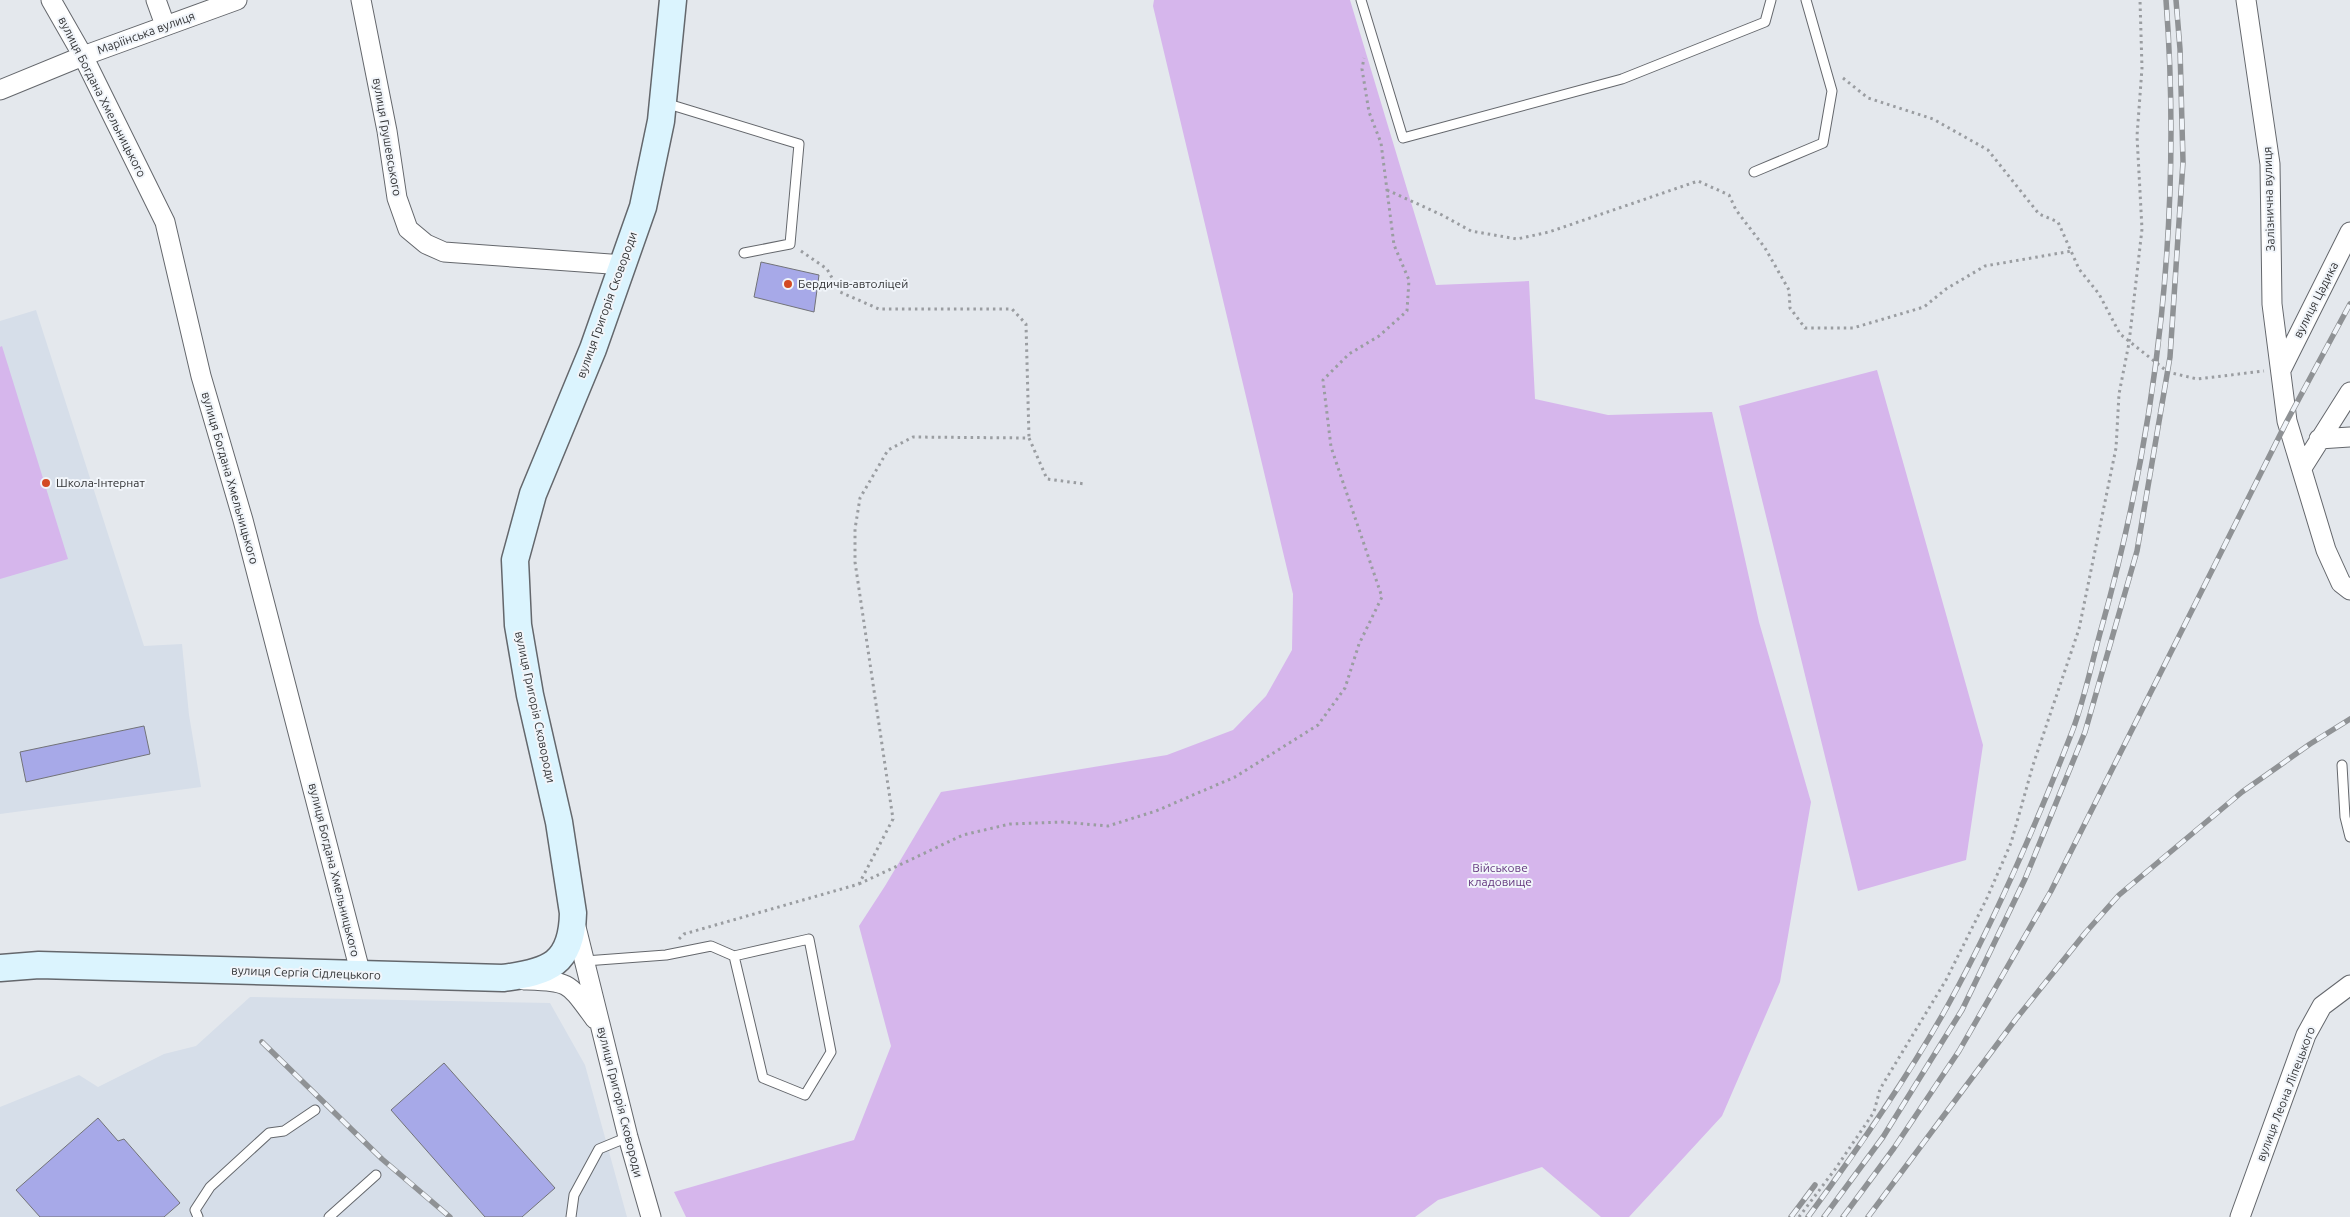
<svg xmlns="http://www.w3.org/2000/svg" width="2350" height="1217" viewBox="0 0 2350 1217" font-family="Ubuntu,sans-serif">
<rect width="100%" height="100%" fill="#e4e8ed"/>
<path fill="#d6dee9" d="M36 310 144 646 182 644 189 715 201 787 0 814V321Z
M250 997 550 1003 585 1065 627 1217H0V1107L79 1075 98 1087 164 1054 196 1046Z"/>
<path fill="#d6b6ec" d="M1154 0H1350L1436 285 1529 281 1535 399 1608 415 1712 412 1759 622 1811 802 1780 982 1722 1116 1629 1217H1601L1542 1167 1438 1200 1415 1217H686L674 1192 854 1140 891 1046 859 926 885 886 941 792 1167 755 1233 730 1266 696 1292 650 1293 594 1153 6Z
M2 346 68 559 0 579V347Z
M1877 370 1983 745 1966 860 1858 891 1739 406Z"/>
<path fill="#a7a9e8" stroke="#727378" d="M761 262 819 275 814 312 754 297Z
M144 726 150 754 26 782 20 752Z
M444 1063 555 1188 522 1217H485L391 1110Z
M98 1118 118 1141 124 1139 180 1203 164 1217H40L16 1190Z"/>
<g fill="none" stroke-linecap="round" stroke-linejoin="round">
<g stroke="#64676c" stroke-width="11">
<path id="service" d="M1361 0 1403 138 1622 79 1765 22 1771 0
M665 103 799 144 790 244 744 253
M1754 172 1823 143 1832 91 1806 0
M2342 765 2345 817 2350 837
M585 961 666 955 711 946 734 956 763 1078 805 1095 831 1052 809 939 734 956
M198 1217 195 1210 210 1187 269 1133 284 1131 315 1110
M329 1217 376 1175
M571 1217 574 1195 599 1149 628 1137"/>
</g>
<g stroke="#64676c" stroke-width="21">
<path id="minor" d="M51 0 83 56 165 222 201 376 243 520 361 975
M156 0 165 25
M361 0 387 131 397 198 408 229 426 244 444 252 624 265
M2246 0 2270 164 2272 304 2287 421 2326 550 2341 583 2350 590
M0 90 83 56 237 0
M2282 368 2350 232
M2319 439 2350 437
M2302 468 2350 392
M575 923 628 1137 651 1217
M524 980C571 982 567 981 595 1019
M2240 1217 2306 1035 2322 1006 2350 985"/>
</g>
<g stroke="#64676c" stroke-width="29">
<path id="secondary" d="M0 968 39 965 503 978C549 972 572 964 573 913L559 822 530 695 518 625 515 560 533 494 593 349 643 207 661 121 673 0"/>
</g>
<path stroke="#9a9da1" stroke-width="3" stroke-dasharray="2.5 4" stroke-linecap="butt" d="M1843 78 1868 98 1933 119 1988 150 2039 214 2058 222 2079 269 2099 294 2120 334 2168 372 2197 379 2264 371
M1387 190 1442 215 1471 231 1517 239 1549 232 1698 181 1729 195 1736 210 1765 248 1789 290 1790 308 1805 328H1853L1924 307 1946 289 1985 266 2072 251
M801 251 827 269 840 292 879 309H1012L1026 324 1029 438
M859 884 963 835 1010 824 1062 822 1108 826 1156 811 1235 777 1318 725 1345 688 1359 644 1382 597 1331 447 1323 380 1349 354 1379 336 1407 311 1409 280 1394 245 1381 143 1369 112 1362 69 1364 58
M679 939 684 934 859 884 893 819 855 562V529L860 498 888 450 913 437 1029 438 1047 479 1085 484
M1799 1217 1836 1168 1874 1112 1880 1089 1946 980 1987 898 2011 843 2033 765 2079 629 2116 448 2119 394 2129 343 2142 229 2137 136 2142 68 2140 0"/>
<use href="#service" stroke="#fff" stroke-width="9"/>
<use href="#minor" stroke="#fff" stroke-width="19"/>
<use href="#secondary" stroke="#dbf4fe" stroke-width="26"/>
<g stroke="#8f9295" stroke-width="5.5">
<path id="rail" d="M262 1042 382 1159 450 1217
M1791 1217 1815 1185
M1808 1217C1858 1149 1907 1079 1948 1005 1996 918 2036 825 2072 732 2085 698 2092 661 2102 626 2159 423 2182 210 2166 0
M1824 1217 1883 1137 1962 1010 2025 879 2085 732 2137 551 2170 357 2183 162 2180 49 2176 0
M1843 1217 1894 1148 1959 1051 2051 891 2287 421 2350 304
M1868 1217 2016 1019 2086 932 2119 895 2242 792 2310 744 2350 719"/>
</g>
<use href="#rail" stroke="#f1f5fa" stroke-width="4" stroke-dasharray="11" stroke-linecap="butt"/>
</g>
<g fill="#d34a23" stroke="#f1f5fa" stroke-width="2">
<circle cx="788" cy="284" r="5"/>
<circle cx="46" cy="483" r="5"/>
</g>
<g text-anchor="middle" stroke-width="4" stroke-linejoin="round" paint-order="stroke">
<g font-size="12" fill="#323335" stroke="#f1f5fa">
<text transform="translate(146 33) rotate(-20)" y="4">Маріїнська вулиця</text>
<text transform="translate(102 97) rotate(63)" y="4">вулиця Богдана Хмельницького</text>
<text transform="translate(387 137) rotate(80)" y="4">вулиця Грушевського</text>
<text transform="translate(2269 199) rotate(-92)" y="4">Залізнична вулиця</text>
<text transform="translate(2316 300) rotate(-63)" y="4">вулиця Цадика</text>
<text transform="translate(607 305) rotate(-70)" y="4">вулиця Григорія Сковороди</text>
<text transform="translate(230 478) rotate(74)" y="4">вулиця Богдана Хмельницького</text>
<text transform="translate(535 707) rotate(78)" y="4">вулиця Григорія Сковороди</text>
<text transform="translate(334 870) rotate(76)" y="4">вулиця Богдана Хмельницького</text>
<text transform="translate(306 973) rotate(2)" y="4">вулиця Сергія Сідлецького</text>
<text transform="translate(2286 1094) rotate(-69)" y="4">вулиця Леона Ліпецького</text>
<text transform="translate(620 1102) rotate(76)" y="4">вулиця Григорія Сковороди</text>
</g>
<g font-size="12" fill="#323335" stroke="#f1f5fa" text-anchor="start">
<text x="798" y="288">Бердичів-автоліцей</text>
<text x="56" y="487">Школа-Інтернат</text>
</g>
<g font-size="12" fill="#63377e" stroke="#f1f5fa">
<text x="1500" y="872">Військове<tspan x="1500" dy="14">кладовище</tspan></text>
</g>
</g>
</svg>
